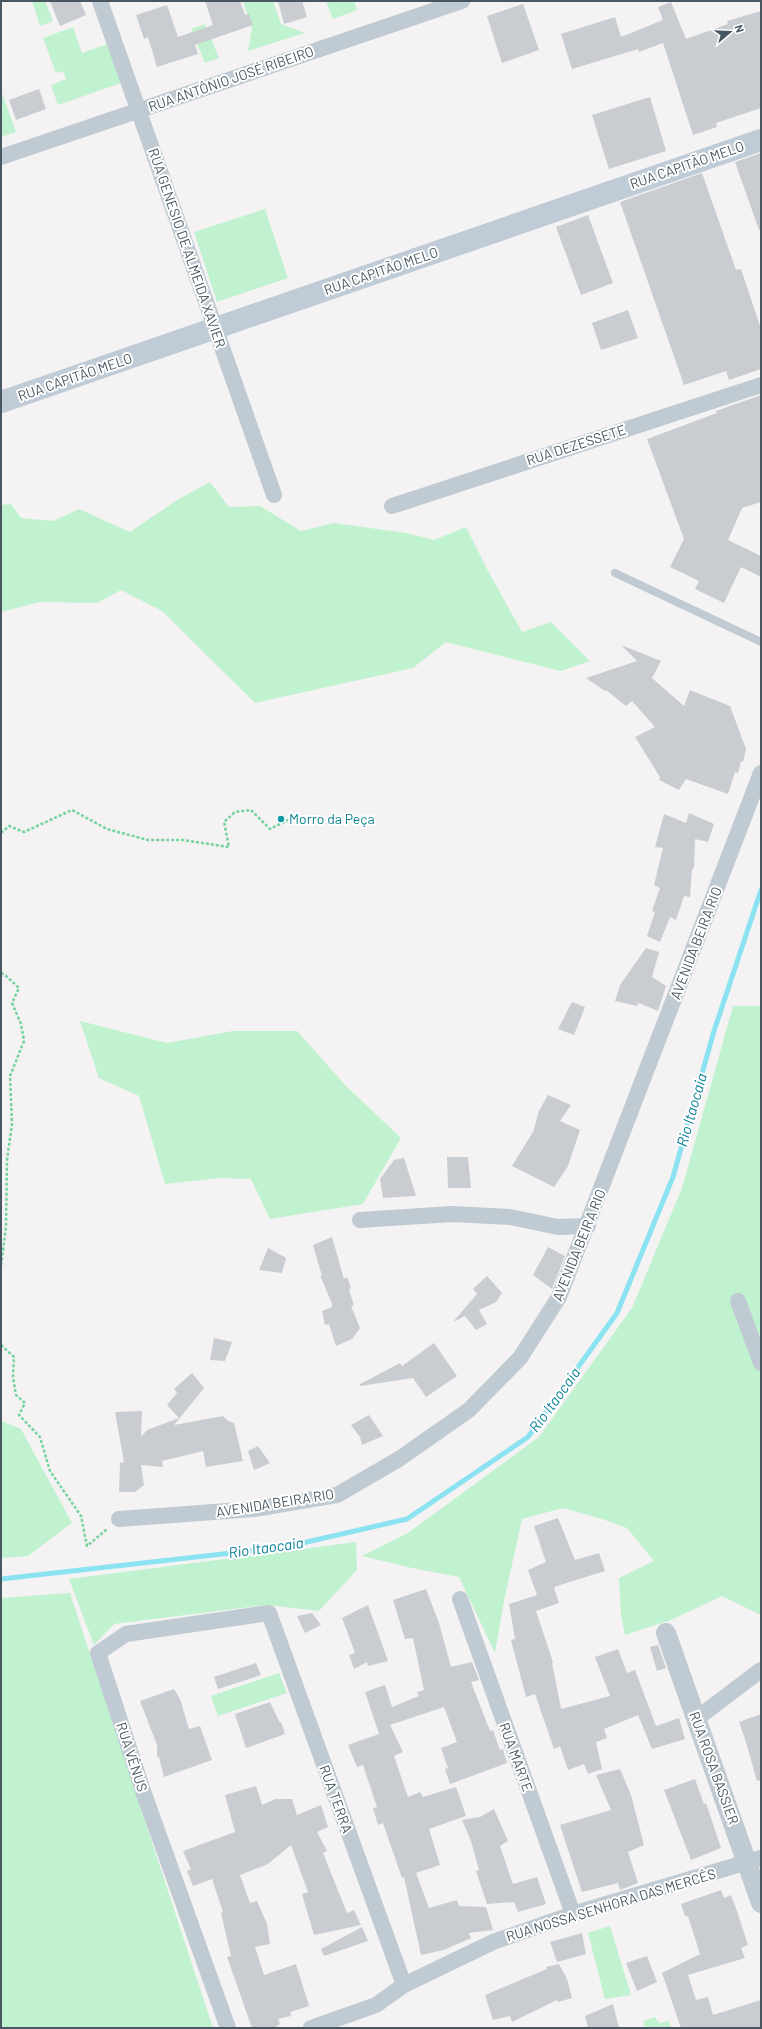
<svg xmlns="http://www.w3.org/2000/svg" width="762" height="2029" viewBox="0 0 762 2029" font-family="Barlow,sans-serif">
<rect width="100%" height="100%" fill="#f4f2f2"/>
<path fill="#c0f2d0" d="M32 1H45L53 21 40 26Z
M243 1H273L281 24 305 33 248 51 252 28Z
M326 1H354L357 10 333 19Z
M205 24 219 58 205 63 191 29Z
M73 27 82 53 107 44 121 83 58 105 51 85 66 79 63 71 56 73 43 38Z
M1 90 16 132 1 137Z
M265 209 288 278 217 302 194 232Z
M210 482 229 507 260 506 301 531 334 523 406 533 434 540 466 527 487 569 522 632 551 622 590 661 561 671 446 642 413 668 255 703 162 611 121 590 97 603 40 602 1 612V505L11 504 21 518 53 521 79 509 130 532 177 500Z
M733 1006H761V1615L722 1596 671 1620 625 1635 621 1616 619 1578 654 1561 627 1528 602 1519 563 1508 522 1519 504 1601 495 1653 459 1577 412 1568 362 1556 408 1533 539 1437 632 1308 682 1188Z
M80 1021 167 1043 233 1031H297L346 1086 401 1138 363 1204 270 1219 251 1179 220 1178 165 1184 139 1096 99 1078Z
M1 1421 21 1429 72 1523 28 1556 1 1558Z
M356 1542 357 1570 319 1611 267 1605 114 1624 94 1645 69 1579Z
M70 1593 213 2028H1V1598Z
M279 1673 287 1693 218 1716 211 1696Z
M610 1926 631 1995 605 1999 588 1933Z
M655 2017 659 2023 669 2021 671 2028H645L643 2021Z"/>
<g fill="none" stroke-linecap="round" stroke-linejoin="round">
<path stroke="#8be2f1" stroke-width="5" d="M1 1579 285 1547 407 1519 528 1437 617 1313 673 1177 714 1031 761 890"/>
</g>
<path fill="#c9cdd2" d="M50 1H80L86 15 60 26Z
M205 1H240L245 15 249 14 253 25 195 45 198 54 157 67 148 37 144 39 136 15 167 5 178 37 213 25Z
M278 1H302L307 17 284 24Z
M671 2 686 39 728 24 727 21 761 11V108L716 123 717 127 693 135 663 43 639 52 638 49 572 69 561 34 615 17 621 37 663 20 658 7Z
M523 4 539 50 502 63 487 16Z
M39 89 46 109 16 120 9 100Z
M650 97 666 151 609 169 592 115Z
M761 153V230H759L735 162Z
M702 173 736 270 741 269 761 329V369L729 380 726 371 684 385 620 202Z
M588 215 613 283 581 295 556 227Z
M628 310 638 338 601 350 592 323Z
M761 395V502L742 508 728 540 761 556V577L741 567 724 603 695 589 699 581 670 567 684 539 647 439 717 413 716 411Z
M621 645 661 661 652 678 684 706 690 690 730 706 746 749 743 762 741 761 738 773 735 772 728 794 686 779 679 790 659 780 660 777 635 737 655 727 632 701 626 706 606 690 605 691 586 678 637 661Z
M689 813 714 824 708 842 695 839 694 868 692 869 690 897 684 896 676 920 670 917 660 942 647 936 655 912 652 911 660 888 654 885 663 848 655 847 664 814 686 823Z
M646 948 659 952 652 977 666 986 658 1011 639 1003 637 1006 615 1001 620 985Z
M572 1002 585 1007 574 1035 558 1029Z
M548 1095 571 1105 560 1121 580 1130 568 1166 554 1187 512 1166 533 1132 539 1111Z
M447 1157H468L471 1188H448Z
M404 1158 416 1196 383 1198 380 1179 394 1160Z
M332 1237 344 1279 347 1277 351 1288 349 1290 354 1305 351 1306 360 1328 352 1339 336 1346 329 1324 325 1325 322 1311 332 1307V1304L320 1275 322 1276 313 1245Z
M548 1247 565 1256 552 1289 533 1275Z
M268 1248 286 1258 282 1273 259 1270Z
M487 1276 502 1293 496 1302 479 1310 487 1324 476 1330 465 1316 453 1322 477 1294 473 1289Z
M214 1338 232 1342 225 1361 210 1360Z
M434 1343 457 1376 426 1397 413 1378 360 1386V1384L400 1363 402 1366Z
M192 1373 204 1388 174 1425 223 1416 228 1421 234 1423 243 1461 206 1467 203 1451 162 1461 163 1467 141 1465 144 1485 135 1492H119L120 1463 124 1462 115 1412 142 1411 141 1437 147 1430 179 1418 167 1405 177 1393 174 1389Z
M369 1415 383 1436 362 1445 360 1437 351 1425Z
M258 1446 270 1463 254 1470 248 1451Z
M558 1518 575 1560 599 1553 605 1571 557 1586 554 1588 559 1603 536 1611 553 1662 552 1663 561 1709 610 1696 595 1657 618 1649 627 1673 635 1670 656 1726 679 1718 685 1739 652 1749 638 1715 604 1729 607 1738 596 1742 602 1769 588 1774 584 1764 568 1770 560 1746 554 1749 535 1694 526 1697 511 1640 515 1639 509 1604 537 1595 528 1570 546 1562 534 1526Z
M426 1589 439 1623 451 1667 472 1662 479 1680 471 1682 490 1731 493 1730 500 1750 503 1749 507 1763 450 1784 445 1769 448 1768 441 1748 457 1742 444 1707 390 1725 403 1752 394 1756 408 1797 420 1792 423 1797 456 1787 466 1816 429 1829 440 1865 416 1873 429 1908 457 1900 459 1906 486 1907 493 1930 469 1933 471 1938 444 1950 421 1955 404 1877 402 1878 383 1823 378 1825 373 1808 377 1807 363 1765 357 1767 348 1745 379 1734 365 1692 385 1685 392 1707 419 1696 417 1692 424 1690 413 1638 405 1639 393 1600Z
M368 1605 388 1661 368 1666 367 1662 354 1669 349 1655 355 1653 342 1618Z
M312 1613 321 1625 305 1633 297 1616Z
M658 1645 666 1668 657 1671 650 1647Z
M256 1663 261 1675 218 1689 214 1677Z
M174 1689 180 1699 189 1729 200 1726 212 1760 164 1777 159 1757H157V1745L140 1701Z
M270 1702 280 1723 281 1722 285 1734 246 1748 235 1714Z
M761 1714V1780L757 1781 745 1739 739 1722Z
M620 1769 631 1795 644 1845 628 1852 638 1883 620 1890 618 1883 582 1892 560 1825 611 1810 596 1775Z
M695 1779 704 1804 706 1803 721 1848 691 1860 664 1790Z
M256 1786 262 1805 275 1799H292L297 1815 321 1805 328 1827 317 1832 327 1851 323 1853 347 1913 354 1910 361 1925 314 1935 302 1894 308 1892 291 1845 268 1864 240 1875 250 1903 257 1901 267 1924 270 1944 255 1947 264 1975 296 1964 309 2006 290 2012 291 2016 278 2019 280 2024 274 2028H252L227 1957 231 1956 221 1913 223 1912 212 1879 193 1886 187 1871 191 1869 183 1851 235 1832 225 1795Z
M494 1809 508 1841 500 1846 513 1884 537 1877 546 1904 518 1912 514 1902 487 1904 476 1871 479 1870 471 1841 462 1820 480 1817Z
M721 1890 724 1898 731 1895 737 1911 748 1945 741 1948 745 1958 688 1975 696 2000 708 1997 713 2015 761 2000V2028H681L662 1973 700 1954 688 1916H685L681 1904Z
M362 1927 368 1941 324 1956 321 1949Z
M582 1933 586 1954 557 1962 550 1942Z
M647 1956 657 1982 637 1991 626 1963Z
M559 1964 567 1979 572 1998 558 2002 557 2000 512 2022 510 2016 493 2020 485 1995 547 1969 546 1967Z
M613 2004 619 2028H588L585 2016Z"/>
<g fill="none" stroke-linecap="round" stroke-linejoin="round">
<path stroke="#75d39f" stroke-width="2.5" stroke-dasharray="3 2" stroke-linecap="butt" d="M1 833 9 826 24 832 72 810 107 829 148 840H183L229 847 224 822 235 812 251 810 270 829 296 816
M1 973 5 975 19 988 12 1003 21 1024 24 1041 10 1076 12 1124 7 1160 6 1227 1 1266
M1 1345 14 1357 13 1377 16 1395 25 1403 19 1415 40 1437 50 1471 81 1516 87 1546 107 1529"/>
<path stroke="#bfcad2" stroke-width="8" d="M615 573 761 642"/>
<path stroke="#bfcad2" stroke-width="16" d="M100 1 274 495
M1 157 462 1
M392 506 761 385
M360 1220 452 1214 510 1217 558 1227 588 1226
M738 1301 761 1363
M119 1519 254 1509 337 1495 399 1459 469 1410 520 1358 559 1297 761 773
M460 1599 573 1914
M696 1719 761 1670
M228 2028 144 1794 98 1653 126 1634 269 1613 404 1985
M311 2028 376 2005 404 1985 493 1942 573 1914 761 1858"/>
<path stroke="#bfcad2" stroke-width="20" d="M666 1633 761 1903"/>
<path stroke="#bfcbd6" stroke-width="22" d="M1 402 761 140"/>
</g>
<circle fill="#0f9aa8" stroke="#fff" stroke-width="1.5" cx="281" cy="819" r="4"/>
<g text-anchor="middle" stroke-width="4" stroke-linejoin="round" paint-order="stroke">
<g font-size="14" fill="#485761" stroke="#fff">
<text transform="translate(231 79) rotate(-19)" y="5">RUA ANTÔNIO JOSÉ RIBEIRO</text>
<text transform="translate(687 165) rotate(-19)" y="5">RUA CAPITÃO MELO</text>
<text transform="translate(187 248) rotate(71)" y="5">RUA GENESIO DE ALMEIDA XAVIER</text>
<text transform="translate(381 271) rotate(-19)" y="5">RUA CAPITÃO MELO</text>
<text transform="translate(75 377) rotate(-19)" y="5">RUA CAPITÃO MELO</text>
<text transform="translate(576 445) rotate(-18)" y="5">RUA DEZESSETE</text>
<text transform="translate(696 943) rotate(-69)" y="5">AVENIDA BEIRA RIO</text>
<text transform="translate(579 1245) rotate(-68)" y="5">AVENIDA BEIRA RIO</text>
<text transform="translate(275 1503) rotate(-9)" y="5">AVENIDA BEIRA RIO</text>
<text transform="translate(132 1757) rotate(72)" y="5">RUA VÊNUS</text>
<text transform="translate(516 1757) rotate(70)" y="5">RUA MARTE</text>
<text transform="translate(714 1768) rotate(70)" y="5">RUA ROSA BASSIER</text>
<text transform="translate(336 1799) rotate(70)" y="5">RUA TERRA</text>
<text transform="translate(611 1905) rotate(-17)" y="5">RUA NOSSA SENHORA DAS MERCÊS</text>
</g>
<g font-size="14" fill="#0d838f" stroke="#fff" text-anchor="start">
<text x="289" y="824">Morro da Peça</text>
</g>
<g font-size="15" font-style="italic" fill="#078097" stroke="#fff">
<text transform="translate(692 1110) rotate(-74)" y="5">Rio Itaocaia</text>
<text transform="translate(555 1400) rotate(-54)" y="5">Rio Itaocaia</text>
<text transform="translate(266 1548) rotate(-8)" y="5">Rio Itaocaia</text>
</g>
</g>
<rect width="762" height="2029" fill="none" stroke="#485761" stroke-width="4"/>
<g transform="translate(730 32) rotate(71)" stroke="#ffffff" stroke-width="3" paint-order="stroke">
<path d="M0-3L7 15L0 10L-7 15Z" fill="#485761"/>
<text y="-6" font-size="11" font-weight="bold" text-anchor="middle" fill="#485761">N</text>
</g>
</svg>
